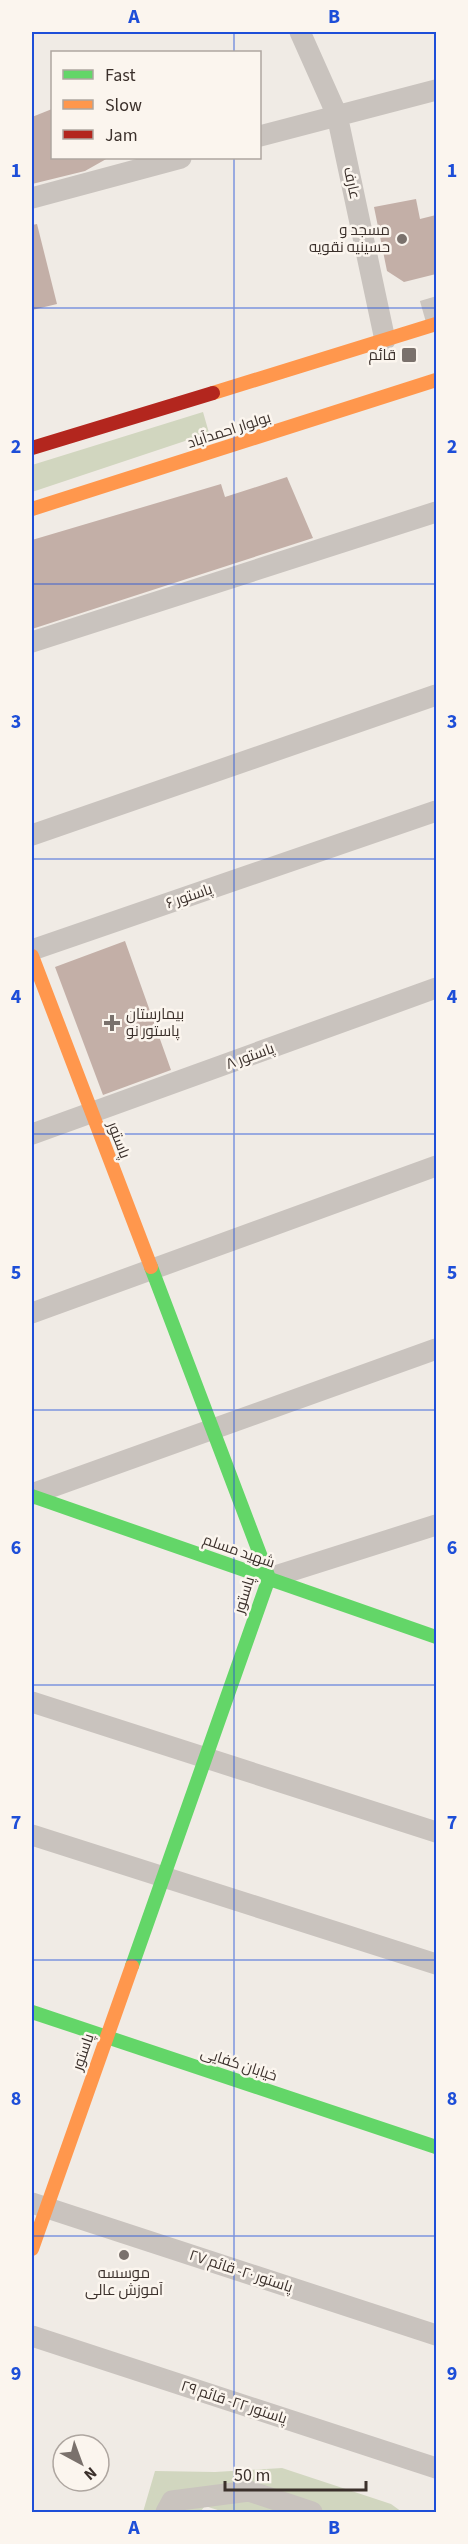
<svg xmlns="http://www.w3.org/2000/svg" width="468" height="2544" viewBox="0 0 468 2544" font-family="'Source Sans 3',Cairo,sans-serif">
<rect width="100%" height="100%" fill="#f0ebe5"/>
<path fill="#d1d6bf" d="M203 412 209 433 32 492V465Z
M282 2468 391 2504 402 2512H224L205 2506 200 2512H143L155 2471 215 2472Z"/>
<path fill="#c3afa7" d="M52 109V158H108L85 171 32 184V117Z
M416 199 420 219 436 215V274L404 282 387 271 374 207Z
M37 224 57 304 32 310V225Z
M287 477 313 538 32 629V540L221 484 225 497Z
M125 941 171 1070 103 1095 55 967Z"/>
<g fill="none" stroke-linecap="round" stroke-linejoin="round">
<path stroke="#ccc6c0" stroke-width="21" stroke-dasharray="21 10" stroke-linecap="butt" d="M430 298 436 319"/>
<path stroke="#c9c3be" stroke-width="21" d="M300 32 337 115 385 340
M260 136 436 90
M32 198 181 158
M32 642 436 512
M32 835 436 695
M32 950 436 811
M32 1134 436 988
M32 1313 436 1166
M32 1494 436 1349
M269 1578 436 1525
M32 1702 436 1832
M32 1835 436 1964
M32 2203 436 2335
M32 2336 436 2468
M166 2512 172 2501 249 2491 312 2512"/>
<path stroke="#63d668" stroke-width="14" d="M32 1496 436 1637
M132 1966 269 1578 151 1267
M32 2012 436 2147"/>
<path stroke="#ff974d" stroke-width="14" d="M213 393 436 324
M32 509 436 380
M32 956 151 1267
M32 2249 132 1966"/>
<path stroke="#b3261e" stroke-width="14" d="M32 448 213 393"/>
</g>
<path fill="none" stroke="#1d4ed8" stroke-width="1.5" stroke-opacity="0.55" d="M234 32V52M234 158V2512M32 308H436M32 584H436M32 859H436M32 1134H436M32 1410H436M32 1685H436M32 1960H436M32 2236H436"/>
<g fill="#7a716c" stroke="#fbf5ee" stroke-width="2">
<circle cx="402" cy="239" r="6"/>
<rect x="401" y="347" width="16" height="16" rx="3"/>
<path d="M109 1014h6v6h6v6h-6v6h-6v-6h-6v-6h6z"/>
<circle cx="124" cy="2255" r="6"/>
</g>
<g text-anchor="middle" stroke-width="5" stroke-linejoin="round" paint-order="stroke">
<g font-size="15" fill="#3b302b" stroke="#fbf5ee">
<text transform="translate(352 183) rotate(78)" y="5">عارف</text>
<text transform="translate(229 430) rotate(-18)" y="5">بولوار احمدآباد</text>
<text transform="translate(189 896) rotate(-19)" y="5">پاستور ۶</text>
<text transform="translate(250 1056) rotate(-20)" y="5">پاستور ۸</text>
<text transform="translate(119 1140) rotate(69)" y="5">پاستور</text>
<text transform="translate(239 1551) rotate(19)" y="5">شهید مسلم</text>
<text transform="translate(244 1595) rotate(-73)" y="5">پاستور</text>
<text transform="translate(83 2052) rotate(-71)" y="5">پاستور</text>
<text transform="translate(239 2064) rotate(18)" y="5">خیابان کفایی</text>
<text transform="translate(241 2271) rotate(18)" y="5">پاستور ۲۰- قائم ۲۷</text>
<text transform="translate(234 2402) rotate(18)" y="5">پاستور ۲۲- قائم ۲۹</text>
</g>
<g font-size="15" fill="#3b302b" stroke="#fbf5ee" text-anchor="end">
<text x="390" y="235">مسجد و<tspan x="390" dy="17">حسینیه نقویه</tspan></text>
<text x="396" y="360">قائم</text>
<text x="126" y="1019" text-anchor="start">بیمارستان<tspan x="126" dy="17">پاستور نو</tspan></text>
<text x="124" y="2278" text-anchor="middle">موسسه<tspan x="124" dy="17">آموزش عالی</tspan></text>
</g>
</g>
<rect width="468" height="2544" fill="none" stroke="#fbf5ee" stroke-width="66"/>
<rect x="51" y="51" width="210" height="108" fill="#fbf5ee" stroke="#aea6a0" stroke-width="1.5"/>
<rect x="63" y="70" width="30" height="9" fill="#63d668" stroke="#aea6a0" stroke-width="1.5"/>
<text x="105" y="81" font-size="18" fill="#3b302b">Fast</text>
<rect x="63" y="100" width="30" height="9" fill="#ff974d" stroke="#aea6a0" stroke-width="1.5"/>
<text x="105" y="111" font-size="18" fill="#3b302b">Slow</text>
<rect x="63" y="130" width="30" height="9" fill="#b3261e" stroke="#aea6a0" stroke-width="1.5"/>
<text x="105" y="141" font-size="18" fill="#3b302b">Jam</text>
<g transform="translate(81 2463) rotate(139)"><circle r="28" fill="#fbf5ee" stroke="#aea6a0" stroke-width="1.5"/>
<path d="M0-4.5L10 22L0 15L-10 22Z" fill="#7a716c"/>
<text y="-9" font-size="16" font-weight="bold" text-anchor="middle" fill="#3b302b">N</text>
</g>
<path d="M225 2481v9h141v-9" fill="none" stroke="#3b302b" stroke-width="3"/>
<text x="234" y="2481" font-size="18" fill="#3b302b" stroke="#fbf5ee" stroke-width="4.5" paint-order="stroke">50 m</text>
<rect x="33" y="33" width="402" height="2478" fill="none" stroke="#1d4ed8" stroke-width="2"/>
<g font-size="20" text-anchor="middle" font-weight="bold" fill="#1d4ed8">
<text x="134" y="23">A</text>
<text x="334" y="23">B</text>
<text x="16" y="177">1</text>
<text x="452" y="177">1</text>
<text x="16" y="453">2</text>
<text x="452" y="453">2</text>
<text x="16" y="728">3</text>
<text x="452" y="728">3</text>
<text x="16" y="1003">4</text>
<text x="452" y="1003">4</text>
<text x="16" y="1279">5</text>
<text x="452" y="1279">5</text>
<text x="16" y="1554">6</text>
<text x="452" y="1554">6</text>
<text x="16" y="1829">7</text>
<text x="452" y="1829">7</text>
<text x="16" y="2105">8</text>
<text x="452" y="2105">8</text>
<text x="16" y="2380">9</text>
<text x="452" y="2380">9</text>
<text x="134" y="2534">A</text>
<text x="334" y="2534">B</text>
</g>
</svg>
